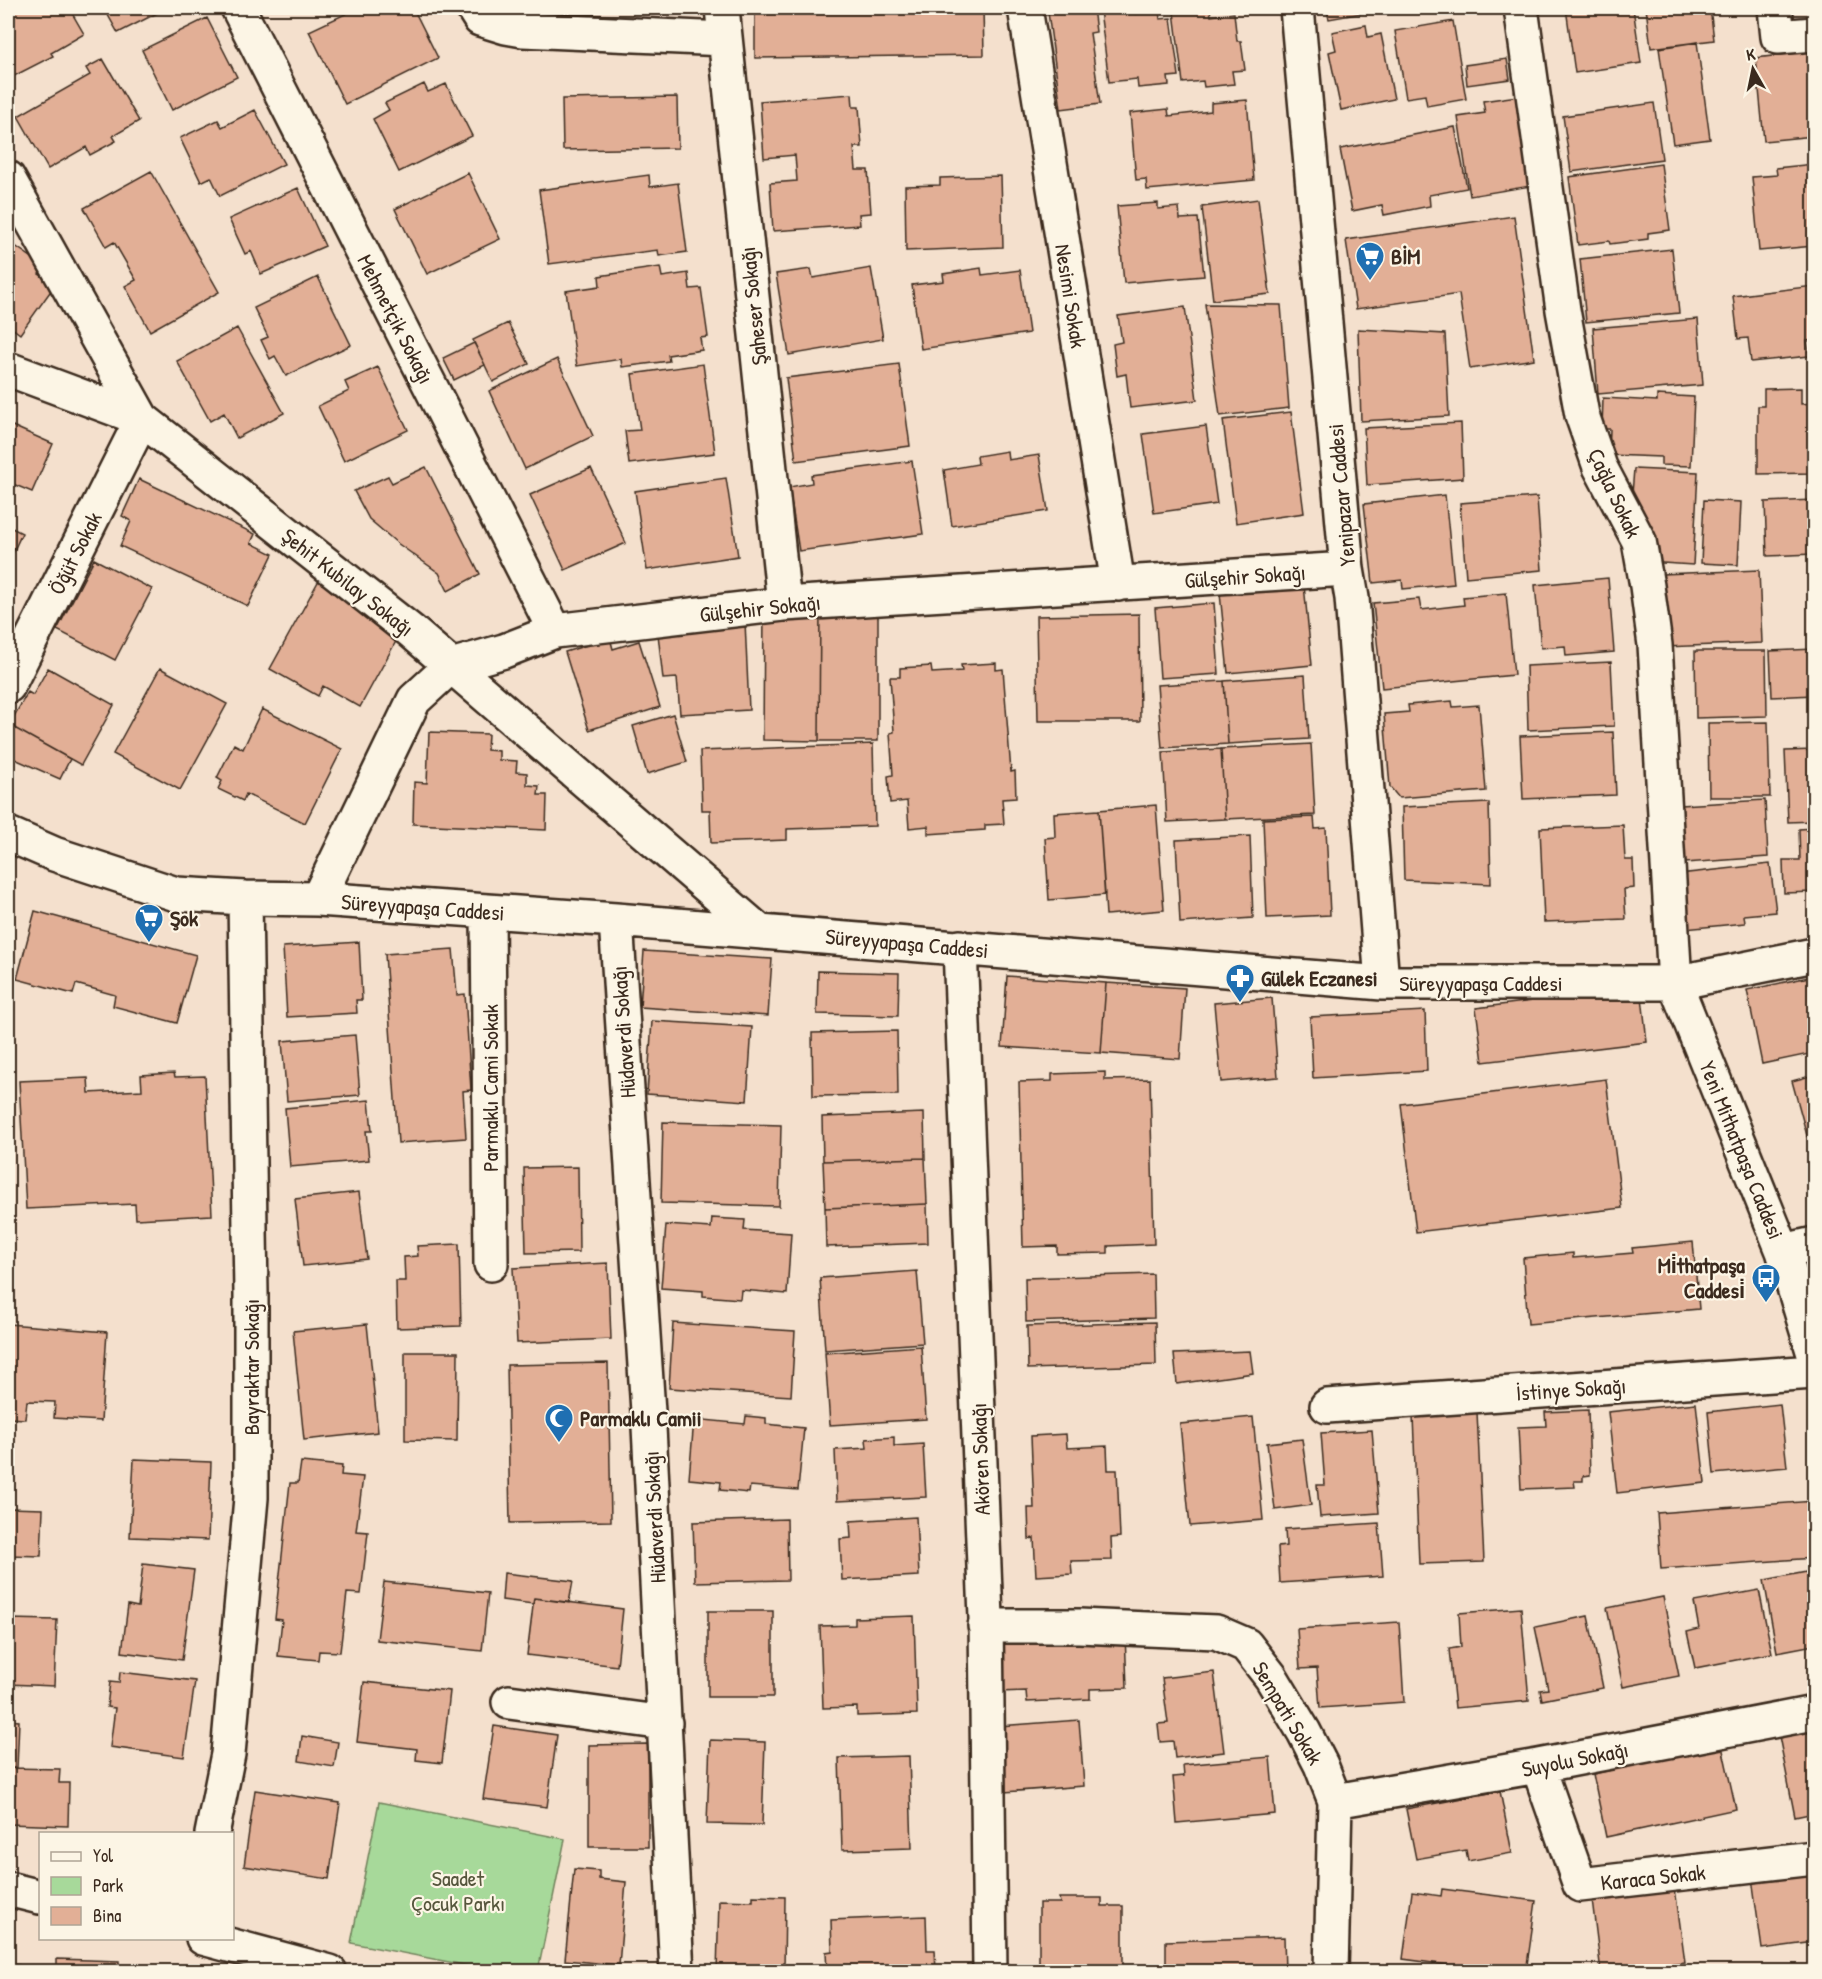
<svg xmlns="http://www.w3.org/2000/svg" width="1822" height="1979" viewBox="0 0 1822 1979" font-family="'Patrick Hand',sans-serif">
<rect width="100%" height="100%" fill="#f4e0cd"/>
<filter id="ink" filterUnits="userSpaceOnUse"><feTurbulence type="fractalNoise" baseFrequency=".0167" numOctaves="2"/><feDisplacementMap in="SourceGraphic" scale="12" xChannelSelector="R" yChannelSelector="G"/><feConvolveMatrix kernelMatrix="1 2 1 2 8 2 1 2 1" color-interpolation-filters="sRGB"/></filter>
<g filter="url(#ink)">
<path fill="#a7d99a" stroke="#71825c" stroke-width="1.5" d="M379 1802 565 1839 538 1971H495L351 1943Z"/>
<path fill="#e2af96" stroke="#3b2a1e" stroke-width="1.5" d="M8 8H69L84 34 51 53 53 56 12 77 9 71H8Z
M104 8H167L118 33Z
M358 8H413L438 58 345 104 309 31Z
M755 8H983L984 55 755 58Z
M1083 8H1093L1096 32 1090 33 1100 104 1061 109 1048 12Z
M1121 8H1134L1135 14 1159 11 1160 19 1171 18 1179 76 1168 77 1169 85 1138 88 1137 79 1109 82 1100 10Z
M1210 8 1211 16 1234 13 1237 41H1241L1245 70 1232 71 1234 84 1204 87 1203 81 1183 83 1174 12Z
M1326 8H1391L1329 19Z
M1566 8H1633L1641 63 1575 73Z
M1646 8H1710L1714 40 1651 48Z
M207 18 237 77 172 110 142 50Z
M1453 21 1466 99 1427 106 1425 95 1406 98 1395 31Z
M1366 25 1368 37 1381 34 1394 99 1341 110 1329 52 1336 50 1332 32Z
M1697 42 1710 139 1673 144 1659 48Z
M1814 51V136L1764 141 1756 58Z
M103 59 139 121 113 136 116 141 90 155 86 147 48 169 18 116 90 75 86 68Z
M1507 59 1510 79 1467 85 1465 65Z
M424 84 428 92 446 84 472 136 399 172 373 119 389 110 385 103Z
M852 94 853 107H859L862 147H854L856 170H868L871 213 859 214 860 225 773 231 770 183 797 181 795 155 764 158 760 101Z
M1517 96 1531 186 1470 196 1458 117 1485 113 1483 101Z
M677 97 678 148 563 150 562 99Z
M1247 100 1254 180 1147 190 1146 179 1136 180 1130 113 1168 109 1169 116 1211 111V103Z
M1654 103 1662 159 1571 172 1563 116Z
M255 110 284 164 220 196 211 177 201 182 180 138 218 120 222 127Z
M1455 127 1467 188 1429 195 1430 206 1384 215 1382 205 1352 211 1340 149Z
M1661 164 1670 230 1648 233V239L1610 244 1609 241 1578 245 1569 177Z
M1814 164V246L1759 251 1752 177 1777 175 1776 168Z
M151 171 219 292 150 331 125 286 136 280 114 242 106 247 84 208Z
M468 173 500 239 427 274 395 209Z
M649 175 650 187 678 183 687 252 659 256 658 250 549 264 539 190Z
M1001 176 1003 247 906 251 905 186 940 185V178Z
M298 188 325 246 261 274 251 251 245 254 229 219Z
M1258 199 1270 294 1213 300 1202 207Z
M1158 203V209L1179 207 1180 219 1198 218 1204 276 1124 283 1117 206Z
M1514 216 1534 359 1470 369 1459 294 1356 309 1346 240Z
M8 241 44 266 39 274 55 285 20 334 8 325Z
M1672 249 1679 313 1586 322 1580 259Z
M660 267 662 277 688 273 690 289 701 288 708 337 700 338 702 350 668 355 669 361 622 367 621 359 577 366 566 291 600 286 599 276Z
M871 268 883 339 789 355 776 274 811 269 813 278Z
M981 268 982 275 1020 270 1029 333 921 349 912 285 944 281 943 274Z
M318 277 351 345 286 376 275 356 270 359 261 340 268 337 254 308Z
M1814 286V340L1807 341 1809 356 1751 362 1748 338 1738 339 1733 296Z
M1205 304 1281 305 1289 408 1220 416Z
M1185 307 1197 400 1130 408 1126 374 1117 376 1113 344 1122 342 1118 316Z
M1698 319 1703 385 1598 394 1593 328Z
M508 323 529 364 493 382 473 340Z
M237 328 284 413 237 438 224 413 210 421 177 361Z
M1358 329 1445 334 1449 416 1361 421Z
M474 343 485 365 454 380 443 358Z
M557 359 593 436 525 469 489 391Z
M703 364 715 453 629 464 625 431 640 430 632 374Z
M899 364 910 446 796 461 786 378Z
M378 367 408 430 344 461 318 406 349 391 345 382Z
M1801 388V404L1814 403V473L1758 474V406H1764V389Z
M1657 395 1694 397 1691 466 1661 465V457L1609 455 1610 429H1602L1603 398 1657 401Z
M1291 412 1304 513 1236 523 1223 420Z
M1461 423 1463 478 1367 485 1364 428Z
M8 424 53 444 32 492 8 482Z
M1206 426 1217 504 1154 513 1143 434Z
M1007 451 1008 460 1039 455 1048 511 952 526 944 470 978 464 977 456Z
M912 461 923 534 799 551 789 487 812 483 811 475Z
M426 467 480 574 448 591 439 573 397 543 369 519 354 491 388 476 392 483Z
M591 468 626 543 565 570 530 495Z
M1634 469 1698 472 1693 565 1647 562 1631 507Z
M726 478 738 556 647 570 635 491Z
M139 479 255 534 251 543 273 554 248 606 120 546 131 521 122 516Z
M1445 495 1454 584 1403 589 1402 580 1373 583 1364 504Z
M1537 497 1542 570 1466 577 1460 503Z
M1704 500 1741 502 1738 565 1701 563Z
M1814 500V554L1767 556 1765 502Z
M8 526 22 533 8 563Z
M94 559 152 589 115 660 57 630Z
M1759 570 1762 643 1665 647 1662 574Z
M1608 578 1614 652 1566 656 1565 646 1541 648 1535 585Z
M319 580 400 634 360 707 323 686 318 696 270 669Z
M1304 585 1312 665 1228 673 1220 593Z
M1506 593 1514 675 1382 688 1373 603 1419 599 1421 610 1464 605 1463 597Z
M1214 603 1219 674 1160 678 1155 608Z
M764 606H820L819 741 763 740Z
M820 606 878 607V741H819Z
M1139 614 1140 721H1038L1036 616Z
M745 622 749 710 680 714 677 678 663 679 657 625Z
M610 638 613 649 639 641 660 707 589 730 565 652Z
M1814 649V695L1772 697 1770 651Z
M1695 651H1766L1767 716 1696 718Z
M1611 662 1614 726 1528 730 1526 666Z
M996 663V670L1003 669 1011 772 1015 771 1016 798 1002 799 1004 824 985 825V830L928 834V826L909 828 907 801 890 803 888 776 893 775 890 733 894 732 890 677H900V668L931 666 932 673 962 671 961 665Z
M48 668 114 705 81 765 9 725 28 692 33 695Z
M160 668 227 704 180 790 113 754Z
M1305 675 1309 739 1228 744 1224 681Z
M1224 681 1228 744 1162 748 1157 685Z
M1452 701 1453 707 1479 705 1486 791 1399 798 1390 787 1384 714 1409 712 1408 705Z
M262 709 342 749 305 823 246 794 243 801 218 789 222 781 217 778 234 744 243 749Z
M673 714 687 762 647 774 633 726Z
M8 722 11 723 9 725 70 759 60 779 8 756Z
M1768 722 1770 797H1709L1708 723Z
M429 732 488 734 487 750 499 751V760L517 761 516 772 527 773V785L539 786 538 795H547L546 830 413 824 414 782 427 783Z
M1613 732 1616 795 1523 799 1520 736Z
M873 744 875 826 787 829V840L711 843 710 810H702L700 751Z
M1311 744 1315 815 1225 819 1221 749Z
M1221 749 1225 819 1167 822 1163 752Z
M1814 750V821L1788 822 1785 751Z
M1765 800 1768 857 1685 863 1681 805Z
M1489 803 1491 884 1404 880 1402 807Z
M1156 805 1164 910 1106 915 1099 810Z
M1099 810 1105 895 1049 900 1045 838 1055 837 1054 813Z
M1314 817 1315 829 1326 828 1330 915 1267 918 1263 819Z
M1623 825 1625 860H1633L1634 888 1624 889 1626 919 1544 922 1540 828Z
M1814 828V892L1784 893 1783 860H1800L1799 829Z
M1250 836 1253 918 1180 923 1176 840Z
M1770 864 1776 912 1744 915 1745 923 1685 929 1679 874Z
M8 892 13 893 8 916Z
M35 911 196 955 177 1023 113 1006 115 995 76 984 73 994 17 979Z
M359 942 362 1000H356L357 1013 287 1017 283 947Z
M453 949 457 995 465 994 471 1090 463 1091 466 1138 398 1143 385 954Z
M644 951 772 959 768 1016 640 1007Z
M818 971 899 973 898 1016 817 1014Z
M1007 976 1106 983 1101 1053 1002 1047Z
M1814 976V1053L1762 1064 1747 990Z
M1106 983 1185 988 1180 1059 1101 1053Z
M1641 988 1647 1042 1483 1062 1476 1008Z
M1272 998 1278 1077 1221 1082 1214 1003Z
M1425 1011 1427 1071 1313 1078 1310 1017Z
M652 1021 752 1027 747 1101 647 1094Z
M897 1031 898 1095 813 1096 812 1033Z
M355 1035 360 1095 287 1101 282 1041Z
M1105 1072V1080L1150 1079 1154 1244 1108 1246V1253L1057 1254V1246L1023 1247 1019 1082 1052 1081V1074Z
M174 1073 175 1077 205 1076 212 1215 136 1219 135 1204 26 1209 19 1081 88 1078 89 1093 142 1090 141 1075Z
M1814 1075V1161L1792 1081Z
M1606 1079 1622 1208 1416 1232 1401 1104Z
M369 1100 372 1131H366L369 1160 290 1167 285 1108Z
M924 1113 925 1158 823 1161 822 1117Z
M663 1122 781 1125 779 1206 661 1203Z
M925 1158 927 1204 825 1208 823 1161Z
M578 1167 579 1252 526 1253 524 1168Z
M359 1192 367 1259 303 1266 295 1199Z
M927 1204 928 1243 826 1247 825 1208Z
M712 1218 745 1220 744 1230 791 1233 787 1294 741 1290 740 1299 703 1296V1291L661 1288 666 1225 711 1228Z
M1693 1242 1699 1309 1528 1324 1523 1258 1573 1253V1258L1633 1253 1632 1248Z
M459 1244 461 1326 397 1328 396 1281H405L404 1257 418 1256 417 1246Z
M608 1263 611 1339 517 1343 513 1268Z
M917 1271 923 1343 825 1350 820 1278Z
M1153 1274 1154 1318 1026 1322 1025 1278Z
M1155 1322 1156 1365 1028 1369 1027 1326Z
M673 1323 795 1331 791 1396 669 1388Z
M8 1324 107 1332 101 1421 54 1418 55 1402 27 1401 25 1419 8 1418Z
M367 1324 378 1432 304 1440 293 1331Z
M921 1346 926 1419 830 1425 825 1353Z
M1250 1351 1253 1373 1177 1384 1174 1354Z
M405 1352H458L457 1441 405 1440Z
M608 1363 611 1521 510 1523 507 1365Z
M1696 1403 1705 1483 1617 1493 1608 1412Z
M1780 1404 1787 1467 1714 1474 1708 1412Z
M1588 1410 1590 1475 1583 1476V1481H1574L1575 1487 1521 1489 1518 1427 1546 1426 1545 1412Z
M1477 1412 1484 1562 1419 1564 1413 1416Z
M746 1416 766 1418V1424L804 1428 798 1490 750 1486 749 1493 720 1490 721 1482 689 1479 694 1419 745 1424Z
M1253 1417 1263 1520 1190 1526 1180 1424Z
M1372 1430 1379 1513 1320 1517 1317 1485H1325L1321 1433Z
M1066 1434 1067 1448 1107 1446 1108 1470H1117L1120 1537 1111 1538 1112 1560 1071 1561 1072 1574 1036 1576 1034 1538 1029 1539 1028 1508H1034L1031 1436Z
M894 1437V1446L923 1444 926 1497 837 1501 835 1450 867 1448 866 1439Z
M1302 1439 1311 1505 1275 1510 1267 1443Z
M134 1459 211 1462 208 1540 130 1537Z
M301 1462 342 1466 341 1475 363 1477 356 1531 368 1532 361 1594 347 1593 340 1652 319 1651 318 1660 278 1656 282 1620 275 1619 290 1483H298Z
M1814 1501V1558L1661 1569 1657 1513Z
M8 1508 43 1509 41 1556 8 1555Z
M916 1517 919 1576 842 1580 840 1539 851 1538 850 1521Z
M787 1519 788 1580 695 1582 693 1522Z
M1379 1523 1383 1576 1280 1583 1278 1547 1286 1546 1285 1529Z
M143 1564 194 1570 182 1660 122 1652 128 1605 138 1607Z
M1812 1571 1814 1586V1645L1777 1652 1764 1580Z
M504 1573 573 1581 569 1603 534 1598 533 1604 502 1600Z
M384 1582 488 1593 482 1651 377 1640Z
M1759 1590 1772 1653 1695 1668 1687 1632 1699 1629 1694 1602Z
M1663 1597 1679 1676 1623 1687 1607 1608Z
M534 1598 623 1609 617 1666 527 1655Z
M1521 1608 1529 1701 1455 1708 1449 1649 1461 1647 1459 1613Z
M708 1611H773V1697H708Z
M914 1616 917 1714 857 1716V1707L823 1708 820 1626 855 1625V1618Z
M1588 1616 1603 1688 1542 1700 1540 1690 1548 1689 1535 1627Z
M8 1619 57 1620 54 1686 8 1684Z
M1399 1622 1404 1702 1320 1708 1317 1668 1300 1669 1297 1629Z
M1125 1633 1127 1688 1090 1689V1699L1027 1702 1026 1691 999 1692 996 1639Z
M120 1672 195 1681 184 1757 110 1747 115 1708 107 1707 110 1682 119 1683Z
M1214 1672 1224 1752 1175 1758 1173 1741 1160 1742 1158 1724 1168 1723 1162 1678Z
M364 1682 450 1691 442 1763 416 1760 417 1749 357 1742Z
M1814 1718V1813L1795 1817 1777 1726Z
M8 1720 19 1721 17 1768H8Z
M1079 1720 1084 1786 1004 1792 999 1726Z
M494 1726 557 1735 547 1807 483 1799Z
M302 1736 338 1742 334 1767 299 1761Z
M710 1740 765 1742 762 1825 707 1824Z
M648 1744V1847H589V1745Z
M1722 1746 1736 1809 1606 1837 1593 1774Z
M909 1756 912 1848 842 1850 839 1758Z
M1270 1757 1275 1814 1177 1823 1173 1777 1184 1776 1183 1765Z
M8 1768 60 1769 59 1783H69L68 1826 8 1824Z
M255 1790 340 1803 329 1879 244 1866Z
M1500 1791 1512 1853 1468 1861 1466 1850 1416 1859 1406 1809Z
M574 1869 599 1871V1879L626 1882 619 1965 565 1960Z
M1814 1870V1942L1762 1949 1752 1878Z
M1675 1888 1685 1962 1653 1966 1654 1972H1601L1592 1899Z
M1442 1889 1536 1901 1526 1972H1500L1403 1959 1412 1892 1441 1896Z
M753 1896 785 1897 784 1972H717L719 1900 753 1901Z
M1059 1898H1102V1906H1123V1972H1039V1903H1060Z
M926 1916 927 1950H935L936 1972H827L826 1952 832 1951 831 1920Z
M1284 1937 1285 1972H1166V1941Z
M57 1959 119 1961V1972H57Z
M8 1964 19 1965 18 1972H8Z"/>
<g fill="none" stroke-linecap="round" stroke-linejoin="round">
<g stroke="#3b2a1e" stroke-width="38">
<path id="minor" d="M238 8 555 631
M473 8 480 19 506 27 523 30 725 39
M722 8 784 604
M1025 8 1118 584
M1297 8 1347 569 1352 598 1382 983
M1521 8 1563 310 1582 415 1600 467 1639 541 1647 586 1655 645 1675 983 1783 1251 1814 1354
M1775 8 1778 37 1814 34
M8 178 142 419 411 631 759 931
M8 369 142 419 8 686
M8 834 54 854 176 894 245 898 318 899 616 920 1382 983H1675L1814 955
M318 899 414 700 451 666 504 651 555 631 784 604 1347 569
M488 911 491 1264
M616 920 649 1427 677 1972
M960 947 986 1618 990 1972
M1783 1251 1814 1244
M1327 1406 1814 1372
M985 1626H1079L1216 1632 1246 1645 1271 1677 1304 1732 1321 1765 1335 1801 1331 1972
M509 1702 665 1723
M1538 1766 1580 1885 1814 1858
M1335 1801 1538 1766 1814 1713
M212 1834 228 1754 251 1498V1294L245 898
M8 1889 40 1897
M203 1938 330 1972"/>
</g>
<use href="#minor" stroke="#fcf5e5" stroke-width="33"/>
</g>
</g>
<defs>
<g id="supermarket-pin" transform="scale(1.5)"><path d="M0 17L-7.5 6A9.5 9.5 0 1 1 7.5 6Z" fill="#1f6fb2" stroke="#fcf5e5"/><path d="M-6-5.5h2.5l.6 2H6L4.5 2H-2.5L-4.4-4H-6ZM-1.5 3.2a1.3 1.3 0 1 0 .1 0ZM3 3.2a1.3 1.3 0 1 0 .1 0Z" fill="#fff"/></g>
<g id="pharmacy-pin" transform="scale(1.5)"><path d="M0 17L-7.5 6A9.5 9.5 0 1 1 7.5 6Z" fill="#1f6fb2" stroke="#fcf5e5"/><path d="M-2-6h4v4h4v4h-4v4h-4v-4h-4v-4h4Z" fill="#fff"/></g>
<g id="bus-pin" transform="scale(1.5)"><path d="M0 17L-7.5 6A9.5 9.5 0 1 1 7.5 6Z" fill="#1f6fb2" stroke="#fcf5e5"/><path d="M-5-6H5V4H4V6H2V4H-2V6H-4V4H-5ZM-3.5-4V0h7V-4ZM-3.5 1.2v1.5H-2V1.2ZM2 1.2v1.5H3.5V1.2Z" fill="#fff"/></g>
<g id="mosque-pin" transform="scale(1.5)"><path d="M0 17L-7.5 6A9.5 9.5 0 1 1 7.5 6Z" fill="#1f6fb2" stroke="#fcf5e5"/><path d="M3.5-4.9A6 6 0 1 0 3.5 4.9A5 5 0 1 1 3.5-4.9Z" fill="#fff"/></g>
</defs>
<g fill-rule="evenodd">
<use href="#supermarket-pin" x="1370" y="256"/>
<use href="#supermarket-pin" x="149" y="918"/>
<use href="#pharmacy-pin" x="1240" y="978"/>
<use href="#bus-pin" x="1766" y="1278"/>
<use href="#mosque-pin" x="559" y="1418"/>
</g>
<g text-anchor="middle" stroke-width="4.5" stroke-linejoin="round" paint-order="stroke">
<g font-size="22" font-weight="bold" fill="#3b2a1e" stroke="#fcf5e5" text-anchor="start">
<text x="1391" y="264">BİM</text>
<text x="170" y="926">Şok</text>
<text x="1261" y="986">Gülek Eczanesi</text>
<text x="1745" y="1273" text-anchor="end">Mi̇thatpaşa<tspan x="1745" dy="25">Caddesi̇</tspan></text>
<text x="580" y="1426">Parmaklı Camii</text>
</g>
<g font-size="22" fill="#3b2a1e" stroke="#fcf5e5">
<text transform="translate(1071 296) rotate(81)" y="8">Nesimi Sokak</text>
<text transform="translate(753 306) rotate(-96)" y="8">Şaheser Sokağı</text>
<text transform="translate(396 319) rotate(63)" y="8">Mehmetçik Sokağı</text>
<text transform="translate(1615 493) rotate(65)" y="8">Çağla Sokak</text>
<text transform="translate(1341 495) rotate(-95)" y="8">Yenipazar Caddesi</text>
<text transform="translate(75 553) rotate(-63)" y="8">Öğüt Sokak</text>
<text transform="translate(1245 576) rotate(-4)" y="8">Gülşehir Sokağı</text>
<text transform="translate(348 582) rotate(38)" y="8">Şehit Kubilay Sokağı</text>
<text transform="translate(760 608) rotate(-6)" y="8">Gülşehir Sokağı</text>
<text transform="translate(423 907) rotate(4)" y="8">Süreyyapaşa Caddesi</text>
<text transform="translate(907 943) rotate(5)" y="8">Süreyyapaşa Caddesi</text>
<text x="1481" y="991">Süreyyapaşa Caddesi</text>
<text transform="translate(623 1032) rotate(-94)" y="8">Hüdaverdi Sokağı</text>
<text transform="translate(490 1088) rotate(-90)" y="8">Parmaklı Cami Sokak</text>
<text transform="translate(1742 1150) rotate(68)" y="8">Yeni Mithatpaşa Caddesi</text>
<text transform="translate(251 1367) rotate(-90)" y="8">Bayraktar Sokağı</text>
<text transform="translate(1571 1389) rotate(-4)" y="8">İstinye Sokağı</text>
<text transform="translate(980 1459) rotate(-92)" y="8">Akören Sokağı</text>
<text transform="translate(654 1517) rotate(-93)" y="8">Hüdaverdi Sokağı</text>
<text transform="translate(1288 1713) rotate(59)" y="8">Sempati Sokak</text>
<text transform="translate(1575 1759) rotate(-11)" y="8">Suyolu Sokağı</text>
<text transform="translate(1653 1877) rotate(-6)" y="8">Karaca Sokak</text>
</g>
<g font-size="22" fill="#56563d" stroke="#fcf5e5">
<text x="458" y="1886">Saadet<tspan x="458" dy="25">Çocuk Parkı</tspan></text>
</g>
</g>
<rect width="1822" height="1979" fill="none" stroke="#fcf5e5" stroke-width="30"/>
<rect x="15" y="15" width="1792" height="1949" fill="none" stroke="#3b2a1e" stroke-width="2" filter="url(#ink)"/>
<rect x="39" y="1832" width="195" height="108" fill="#fcf5e5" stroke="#afa495" stroke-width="1.5"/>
<rect x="51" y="1852" width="30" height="9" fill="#fcf5e5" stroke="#afa495" stroke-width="1.5"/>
<text x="93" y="1862" font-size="18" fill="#3b2a1e">Yol</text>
<rect x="51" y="1877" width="30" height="18" fill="#a7d99a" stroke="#afa495" stroke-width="1.5"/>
<text x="93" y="1892" font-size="18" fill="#3b2a1e">Park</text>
<rect x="51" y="1907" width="30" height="18" fill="#e2af96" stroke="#afa495" stroke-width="1.5"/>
<text x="93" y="1922" font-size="18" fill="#3b2a1e">Bina</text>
<g transform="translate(1753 69) rotate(351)" stroke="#fcf5e5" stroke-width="4.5" paint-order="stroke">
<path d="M0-4.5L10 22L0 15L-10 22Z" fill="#3b2a1e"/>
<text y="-9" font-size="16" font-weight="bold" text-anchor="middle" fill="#3b2a1e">K</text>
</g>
</svg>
